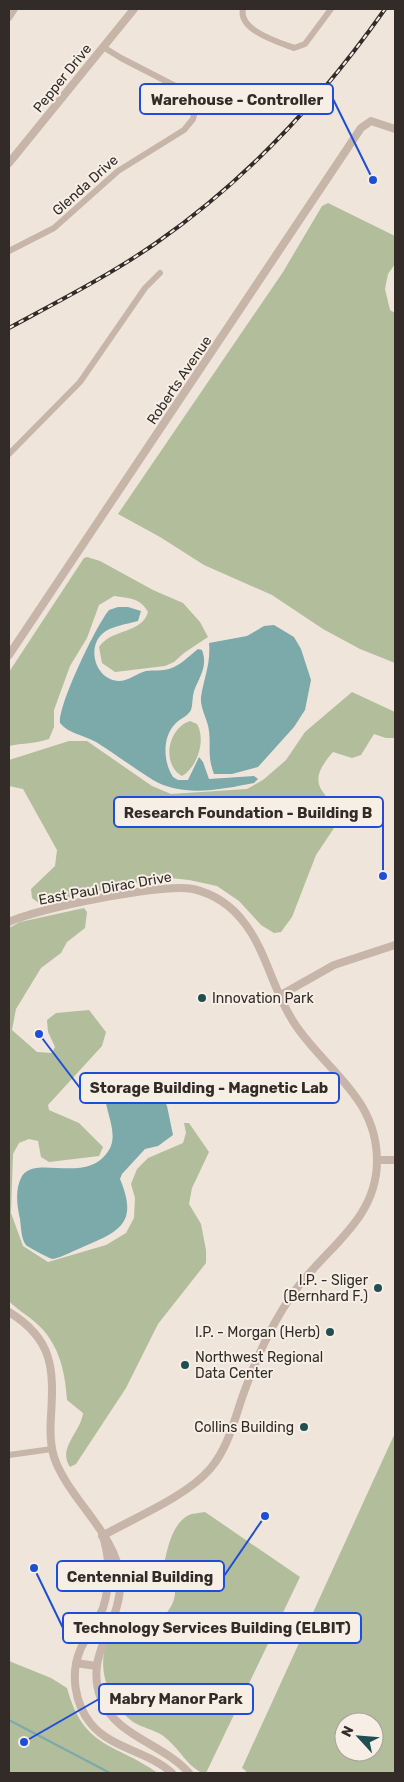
<svg xmlns="http://www.w3.org/2000/svg" width="404" height="1782" viewBox="0 0 404 1782" font-family="Rubik,sans-serif">
<rect width="100%" height="100%" fill="#efe5db"/>
<path fill="#b2bd9c" fill-rule="evenodd" d="M328 203 395 236V264L388 274 385 289 390 310 395 313V663L360 649 323 629 272 595 204 565 160 537 118 514 283 272 322 206Z
M87 557 100 561 153 590 183 603 200 622 208 637 184 653 174 662 165 666 115 672 102 663 99 647C112 628 142 634 148 612 141 598 128 598 114 596L99 605 87 638 70 666 54 710V727L49 739C35 744 23 743 9 746V672L84 558Z
M352 692 395 712V738H386L374 734 361 755 352 758 333 752C297 793 339 790 336 825L316 855 292 917 281 932 274 933 261 925 239 901 217 886 189 880 162 877 40 904 32 898 31 889 55 866 57 850 23 789 9 786V760L69 741H87L152 786 171 794 247 789 263 780 286 760 305 732Z
M190 721 197 724C206 739 198 767 182 776 161 764 168 728 190 721Z
M84 908 87 912 85 928 67 942 61 953 41 968 16 1009 12 1030 37 1052 52 1053 55 1047 48 1032 47 1020 56 1013 89 1010 106 1032 102 1046 48 1105 49 1110 79 1123 103 1147 99 1156 49 1162 41 1157 38 1141 29 1139 19 1143 13 1154 11 1213 23 1246 48 1262 106 1245 126 1233 134 1218 135 1198 131 1184 137 1169 148 1158 183 1143 186 1133 184 1123H189L209 1152 192 1188 189 1204 201 1224 206 1250V1263L158 1324 126 1388 76 1464 70 1467C57 1448 81 1432 83 1413L67 1400C65 1371 59 1343 36 1323 28 1315 17 1310 9 1301V928L20 922Z
M395 1433V1773H245L246 1771 242 1768ZM344 1722H374V1752H344Z
M205 1512 300 1577 206 1773H203C189 1768 179 1749 167 1739 158 1730 144 1729 133 1722 111 1706 98 1674 105 1648 108 1637 115 1621 125 1616L149 1630C161 1620 176 1607 175 1590 174 1584 167 1575 163 1569 167 1551 171 1524 189 1515 194 1513 201 1513 205 1512Z
M9 1661 51 1678 67 1688C84 1749 113 1742 158 1773H9Z"/>
<path fill="#7ca9aa" d="M118 607H128L141 611 138 621C128 624 110 626 102 634 87 648 95 679 118 681 126 682 138 673 146 671 154 670 162 671 169 669 180 666 189 656 198 649L202 650C208 666 200 676 194 691 192 697 193 704 191 710 188 716 181 718 176 723 162 736 163 762 173 777L178 780H188L199 757 203 762 209 779 254 776 258 779 254 783C223 789 183 798 153 780 134 768 115 754 96 742 84 735 69 734 60 723 58 705 96 626 109 610Z
M274 625 294 637 301 649 311 680 305 710 294 727 258 767 232 774H214C207 755 211 749 209 731 208 720 200 709 201 697 204 678 211 663 209 643L247 636 264 626Z
M128 1074 159 1089 167 1106 173 1135 158 1146 145 1149 122 1174 120 1179C138 1222 121 1231 85 1246 75 1250 63 1257 53 1259 50 1259 28 1247 26 1245 21 1239 21 1226 20 1219 17 1206 15 1190 21 1178 33 1152 86 1187 109 1150 125 1125 80 1082 128 1074Z"/>
<g fill="none" stroke-linecap="round" stroke-linejoin="round">
<path stroke="#7ca9aa" stroke-width="2" d="M9 1720 110 1773"/>
<path stroke="#c6b5a8" stroke-width="6" d="M243 9C238 30 278 42 294 48L305 44 331 9
M9 18 15 9
M9 251 54 228 118 171 184 130 193 119 196 107 191 95 187 92 121 58 103 47
M9 454 80 382 145 288 160 273
M9 1455 52 1449"/>
<path stroke="#c6b5a8" stroke-width="8" d="M9 163 134 9
M9 655 361 128 371 121 395 129
M9 922C38 908 163 883 193 889 215 894 233 907 246 925 268 955 275 998 299 1030 331 1074 377 1100 377 1161 377 1222 322 1250 292 1295 271 1325 255 1361 243 1395 234 1421 228 1448 210 1469 187 1496 134 1518 102 1536
M279 996 334 965 395 945
M377 1160H395
M9 1312C53 1339 54 1368 51 1416 50 1430 50 1444 54 1457 68 1499 118 1535 120 1579 123 1624 83 1652 101 1699 116 1736 162 1743 189 1773
M104 1540C110 1562 110 1586 103 1608 97 1622 88 1634 81 1648 70 1672 74 1703 91 1724 112 1749 148 1751 172 1773
M76 1663 96 1666"/>
<g stroke="#332b27" stroke-width="4">
<path id="rail" d="M9 328C59 301 110 275 156 243 248 179 321 100 385 9"/>
</g>
<use href="#rail" stroke="#f7efe6" stroke-width="2" stroke-dasharray="5.5" stroke-linecap="butt"/>
</g>
<g fill="#214f51" stroke="#f7efe6" stroke-width="2">
<circle cx="202" cy="998" r="5"/>
<circle cx="378" cy="1288" r="5"/>
<circle cx="330" cy="1332" r="5"/>
<circle cx="185" cy="1365" r="5"/>
<circle cx="304" cy="1427" r="5"/>
</g>
<g text-anchor="middle" stroke-width="4" stroke-linejoin="round" paint-order="stroke">
<g font-size="14" fill="#332b27" stroke="#f7efe6">
<text transform="translate(62 78) rotate(-51)" y="5">Pepper Drive</text>
<text transform="translate(85 185) rotate(-42)" y="5">Glenda Drive</text>
<text transform="translate(179 380) rotate(-56)" y="5">Roberts Avenue</text>
<text transform="translate(105 888) rotate(-10)" y="5">East Paul Dirac Drive</text>
</g>
<g font-size="14" fill="#332b27" stroke="#f7efe6" text-anchor="end">
<text x="212" y="1003" text-anchor="start">Innovation Park</text>
<text x="368" y="1285">I.P. - Sliger<tspan x="368" dy="16">(Bernhard F.)</tspan></text>
<text x="320" y="1337">I.P. - Morgan (Herb)</text>
<text x="195" y="1362" text-anchor="start">Northwest Regional<tspan x="195" dy="16">Data Center</tspan></text>
<text x="294" y="1432">Collins Building</text>
</g>
</g>
<path fill="none" stroke="#1d4ed8" stroke-width="2" d="M373 180L333 99M383 876L383 812M39 1034L80 1088M265 1516L224 1576M34 1568L63 1628M24 1742L99 1699"/>
<g fill="#1d4ed8" stroke="#f7efe6" stroke-width="2">
<circle cx="373" cy="180" r="5"/>
<circle cx="383" cy="876" r="5"/>
<circle cx="39" cy="1034" r="5"/>
<circle cx="265" cy="1516" r="5"/>
<circle cx="34" cy="1568" r="5"/>
<circle cx="24" cy="1742" r="5"/>
</g>
<g fill="#f7efe6" stroke="#1d4ed8" stroke-width="2">
<rect x="140" y="84" width="193" height="30" rx="5"/>
<rect x="114" y="797" width="269" height="30" rx="5"/>
<rect x="80" y="1073" width="259" height="30" rx="5"/>
<rect x="57" y="1561" width="167" height="30" rx="5"/>
<rect x="63" y="1613" width="298" height="30" rx="5"/>
<rect x="99" y="1684" width="154" height="30" rx="5"/>
</g>
<g font-size="15" text-anchor="middle" font-weight="bold" fill="#332b27">
<text x="237" y="105">Warehouse - Controller</text>
<text x="248" y="818">Research Foundation - Building B</text>
<text x="209" y="1093">Storage Building - Magnetic Lab</text>
<text x="140" y="1582">Centennial Building</text>
<text x="212" y="1633">Technology Services Building (ELBIT)</text>
<text x="176" y="1704">Mabry Manor Park</text>
</g>
<rect width="404" height="1782" fill="none" stroke="#332b27" stroke-width="20"/>
<g transform="translate(359 1737) rotate(296)"><circle r="24" fill="#f7efe6" stroke="#a9a19a"/>
<path d="M0-4L9 19L0 12L-9 19Z" fill="#214f51"/>
<text y="-8" font-size="14" font-weight="bold" text-anchor="middle" fill="#332b27">N</text>
</g>
</svg>
